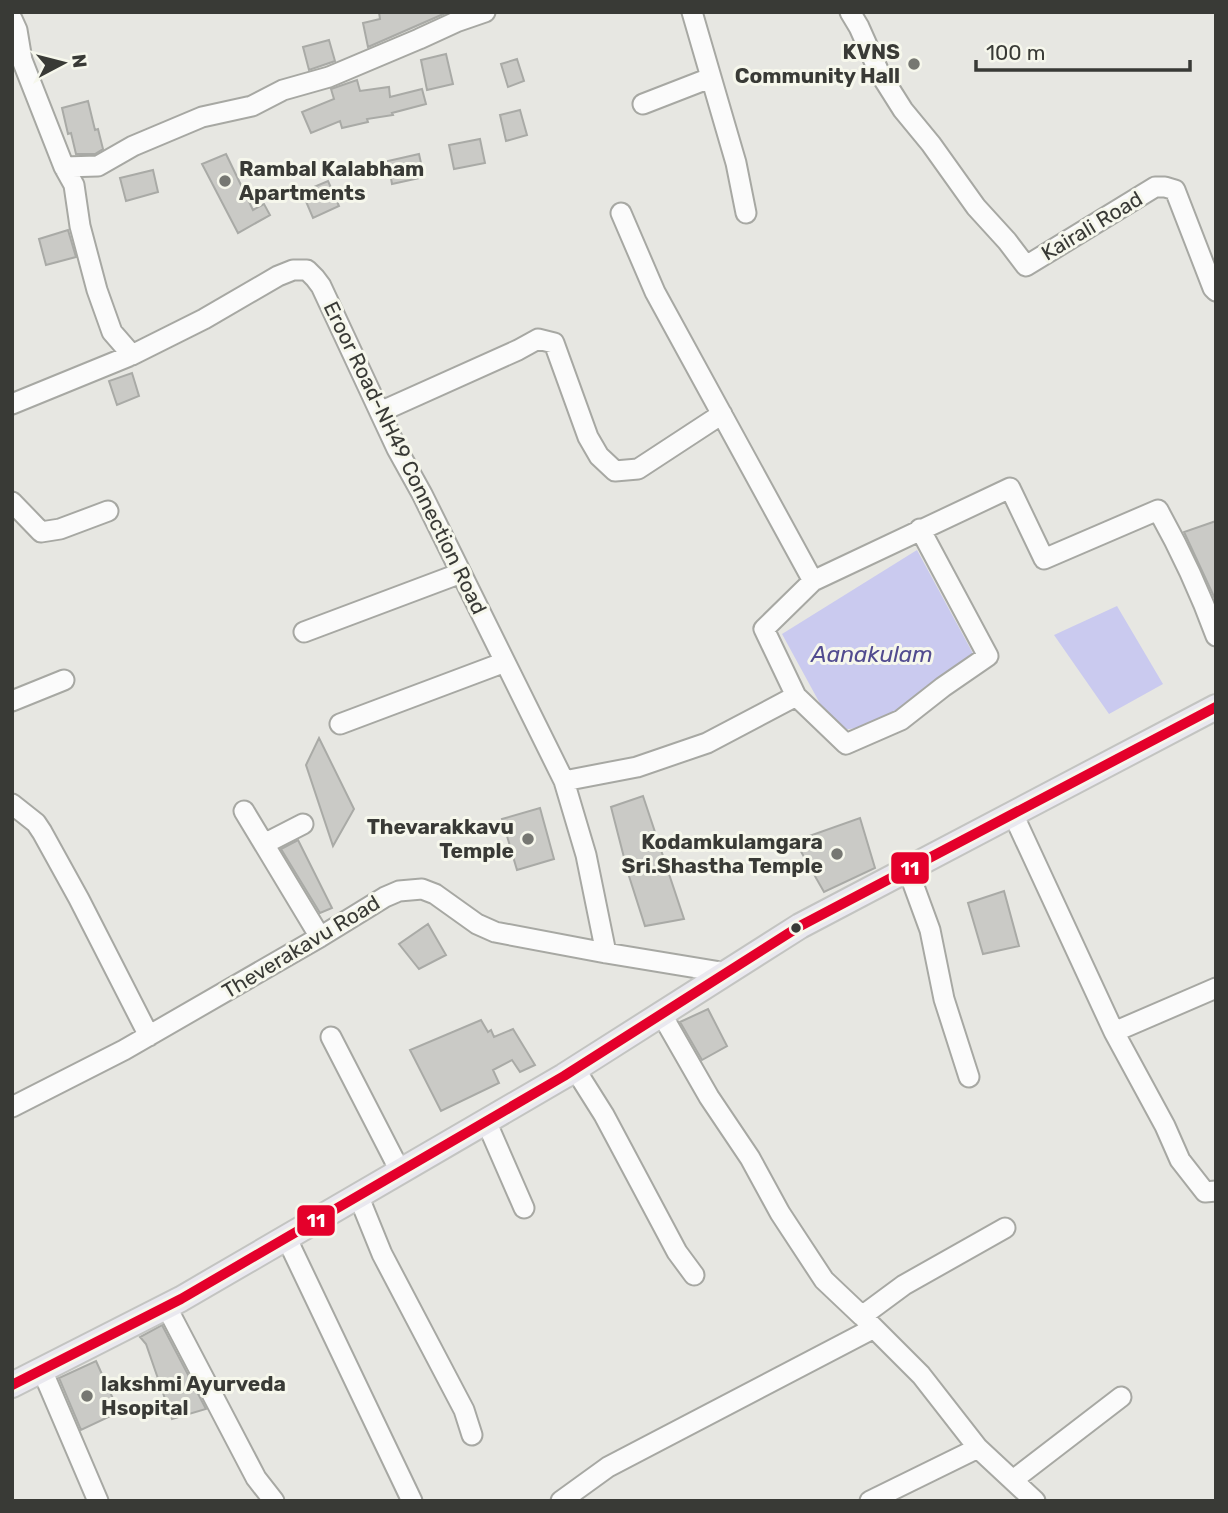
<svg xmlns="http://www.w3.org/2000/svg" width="1228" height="1513" viewBox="0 0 1228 1513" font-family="Rubik,sans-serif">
<rect width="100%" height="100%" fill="#e7e7e2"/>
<path fill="#cacaef" d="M917 550 976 659 885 724 835 731 782 634Z
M1117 606 1163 684 1109 714 1054 635Z"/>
<path fill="#cacac6" stroke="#a9aaa6" stroke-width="2" d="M379 12H448L368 47 363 23 380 19Z
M329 40 335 61 309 70 303 47Z
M446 54 453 84 427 90 421 60Z
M517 59 524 81 508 87 501 64Z
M357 80 360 91 389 87 390 97 422 89 426 104 392 113 393 115 367 119 368 122 342 128 340 121 311 133 302 112 334 99 331 89Z
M88 101 95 130 98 129 103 149 95 154H76L71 133 68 134 62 108Z
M520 110 527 135 506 141 500 115Z
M480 139 485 163 454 169 449 145Z
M226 154 253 210 264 204 270 215 238 233 202 164Z
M419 154 424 177 392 184 388 161Z
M153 170 158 192 126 201 120 178Z
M328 181 339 206 313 218 302 192Z
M68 230 76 257 46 265 39 239Z
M132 373 139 396 117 405 109 381Z
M1216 521V601L1184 532Z
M319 738 354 809 333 846 306 765Z
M643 796 684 919 645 926 628 873 611 807Z
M540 808 554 859 517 870 502 819Z
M860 818 875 868 824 892 795 841Z
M298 840 332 908 320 913 281 849Z
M1004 891 1019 946 983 954 968 903Z
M428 924 446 955 419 969 399 944Z
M708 1009 727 1046 702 1060 680 1022Z
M481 1020 488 1032 491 1030 494 1037 513 1029 535 1065 520 1072 512 1060 493 1070 499 1083 441 1111 410 1050Z
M162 1325 206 1409 172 1419 146 1344 140 1337Z
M96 1361 119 1412 81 1430 59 1378Z"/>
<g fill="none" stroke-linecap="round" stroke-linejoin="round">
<g stroke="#a7a8a3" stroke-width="23">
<path id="minor" d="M692 12 736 163 746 213
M850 12 859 27 879 72 903 110 931 144 976 207 1007 241 1026 266 1155 187H1165L1175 190 1213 288 1216 291
M12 19 17 30 22 60 64 167 98 166 133 146 202 117 252 106 283 90 329 77 419 39 456 22 485 12
M643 104 710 78
M64 167 74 185 80 226 97 290 112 332 132 355
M621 213 655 292 813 581
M12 404 132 355 204 319 278 276 293 270H307L315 278 321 286 397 449 422 494 564 781 586 855 606 953
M380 412 518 350 538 339 554 343 588 437 599 456 615 471 638 469 722 414
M12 502 41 532 60 529 108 511
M304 632 461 573
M796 696 846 744 901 720 943 687 988 656 920 529
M12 701 64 680
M340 724 505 662
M564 781 637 767 707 743 796 696 764 629 813 581 1010 488 1044 559 1158 510C1181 551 1200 592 1216 636
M12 804 36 823 42 832 79 899 149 1036
M244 811 320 937
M1013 814 1114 1032 1216 988
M264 844 303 824
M908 870 930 930 944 999 969 1077
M662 1015 709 1097 750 1158 780 1213 824 1280 862 1316 904 1285 1005 1228
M1114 1032 1165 1126 1180 1160 1205 1192 1216 1191
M331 1037 400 1171
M575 1069 604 1115 677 1252 694 1275
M12 1107 124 1050 320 937 385 897 399 891 422 889 435 894 477 924 495 932 606 953 727 973
M486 1121 524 1208
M358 1195 382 1254 464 1410 472 1435
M286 1237 412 1501
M166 1306 256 1478 274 1501
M865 1319 921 1375 978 1448 1035 1501
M42 1370 98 1501
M1013 1480 1121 1397
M561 1501 608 1467 874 1328
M870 1501 978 1448"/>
</g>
<g stroke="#c3c4c1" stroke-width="28">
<path id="major" d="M12 1385 181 1299 564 1076 800 926 1216 707"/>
</g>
<use href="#minor" stroke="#fbfbfb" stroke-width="19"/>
<use href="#major" stroke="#e9e8ef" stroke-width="24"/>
<g stroke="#f6f7ec" stroke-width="16">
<path id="bus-1" d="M12 1385 181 1299 564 1076 800 926 1216 707"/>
</g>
<use href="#bus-1" stroke="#e4002b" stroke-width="10"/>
</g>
<g fill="#767772" stroke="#f6f7ec" stroke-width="2.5">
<circle cx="914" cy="64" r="7"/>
<circle cx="225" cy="181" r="7"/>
<circle cx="528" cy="839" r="7"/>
<circle cx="837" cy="854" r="7"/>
<circle cx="87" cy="1396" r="7"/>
</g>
<circle fill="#393a36" stroke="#f6f7ec" stroke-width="2.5" cx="796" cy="928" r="6"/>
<g text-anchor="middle" stroke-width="6" stroke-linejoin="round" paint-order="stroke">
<g font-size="21" font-weight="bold" fill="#393a36" stroke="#f6f7ec" text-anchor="end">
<text x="900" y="59">KVNS<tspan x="900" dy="24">Community Hall</tspan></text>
<text x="239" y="176" text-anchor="start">Rambal Kalabham<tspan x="239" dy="24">Apartments</tspan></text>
<text x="514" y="834">Thevarakkavu<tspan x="514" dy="24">Temple</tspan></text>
<text x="823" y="849">Kodamkulamgara<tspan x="823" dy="24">Sri.Shastha Temple</tspan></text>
<text x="101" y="1391" text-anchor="start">lakshmi Ayurveda<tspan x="101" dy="24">Hsopital</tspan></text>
</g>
<g font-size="21" fill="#393a36" stroke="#f6f7ec">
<text transform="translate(1092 226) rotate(-31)" y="7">Kairali Road</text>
<text transform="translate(405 458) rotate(64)" y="7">Eroor Road-NH49 Connection Road</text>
<text transform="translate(301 947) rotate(-31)" y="7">Theverakavu Road</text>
</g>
<g font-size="23" font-style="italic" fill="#514b8f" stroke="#f6f7ec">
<text x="872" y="662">Aanakulam</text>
</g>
</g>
<g stroke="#f6f7ec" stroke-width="2.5">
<rect x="890" y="851" width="40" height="34" rx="7" fill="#e4002b"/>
<rect x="296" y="1204" width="40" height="33" rx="7" fill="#e4002b"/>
</g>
<g font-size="19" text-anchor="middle" font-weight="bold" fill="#fff">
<text x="910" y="875">11</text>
<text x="316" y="1227">11</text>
</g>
<rect width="1228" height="1513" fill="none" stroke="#393a36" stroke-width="28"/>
<g transform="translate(63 63) rotate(83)" stroke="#f6f7ec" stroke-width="5" paint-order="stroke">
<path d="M0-5L12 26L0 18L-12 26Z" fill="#393a36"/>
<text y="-10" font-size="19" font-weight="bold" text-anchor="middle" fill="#393a36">N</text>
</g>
<path d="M976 60v10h214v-10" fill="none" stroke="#393a36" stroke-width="3.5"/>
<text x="986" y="60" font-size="21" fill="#393a36" stroke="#f6f7ec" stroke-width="5" paint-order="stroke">100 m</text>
</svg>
